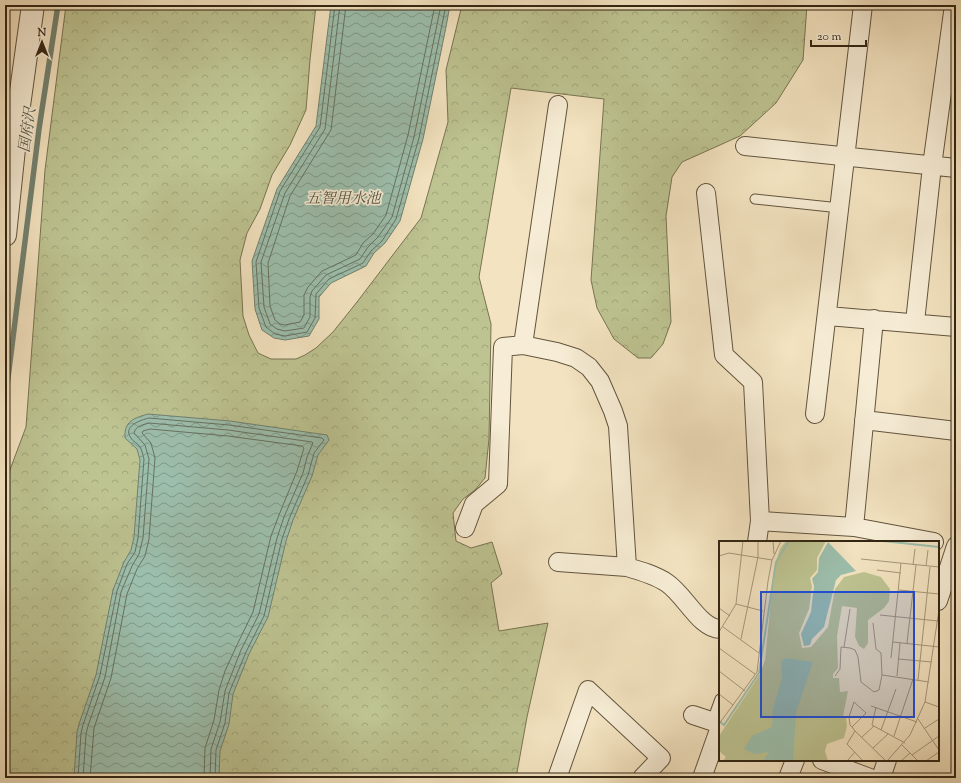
<svg xmlns="http://www.w3.org/2000/svg" width="961" height="783" viewBox="0 0 961 783" font-family="'Sorts Mill Goudy','Noto Serif JP',serif">
<defs>
<pattern id="forest-crowns" width="20" height="18" patternUnits="userSpaceOnUse"><rect width="20" height="18" fill="#bdc391"/><path d="M2 6a3 3 0 1 1 6 0M12 15a3 3 0 1 1 6 0" fill="none" stroke="#a3a77c"/></pattern>
<pattern id="water-waves" width="16" height="10" patternUnits="userSpaceOnUse"><rect width="16" height="10" fill="#9cbfad"/><path d="M0 5q4-4 8 0t8 0" fill="none" stroke="#809b8c"/></pattern>
</defs>
<rect width="100%" height="100%" fill="#f3e3c0"/>
<filter id="stains"><feTurbulence type="fractalNoise" baseFrequency=".005" numOctaves="4"/><feColorMatrix values="0 0 0 0 .2 0 0 0 0 .09 0 0 0 0 .02 0 0 0 .5 -.17"/></filter>
<radialGradient id="worn" r=".72"><stop offset=".6" stop-color="#630" stop-opacity="0"/><stop offset="1" stop-color="#630" stop-opacity=".3"/></radialGradient>
<path fill="url(#forest-crowns)" stroke="#787452" d="M66 5H316L310 60 306 110 290 145 272 175 260 209 247 233 240 260 243 316 249 335 258 353 271 359H296L305 355 316 348 333 332 357 302 421 218 448 122 446 70 462 5H807L803 60 776 103 740 136 682 162 672 177 666 216 671 322 663 344 651 358H638L614 339 597 308 591 280 604 99 511 88 479 277 491 324 489 439 485 478 475 490 463 499 453 513 456 541 471 548 492 542 502 574 491 583 499 631 548 623 527 717 516 778H5V483L26 427 45 170Z"/>
<path fill="url(#water-waves)" stroke="#72816f" d="M331 5H450L446 27 423 139 400 221 385 243 374 253 366 266 331 283 319 297V319L309 336 285 340 274 338 262 330 255 309 252 261 277 189 316 126Z
M148 414 230 421 327 435 329 440 318 455 312 476 293 520 286 541 268 617 249 654 233 694 229 724 220 751 219 778H74L77 732 79 724 96 675 113 590 124 562 131 550 134 537 140 460 137 449 125 438C124 421 134 418 148 414Z"/>
<g fill="none" stroke-linecap="round" stroke-linejoin="round">
<path stroke="#677260" stroke-width="1" d="M335 5 320 127 280 191 256 262 259 308 266 327 275 334 285 336 307 332 315 318 316 294 329 279 363 263 371 251 382 241 396 219 419 138 446 5
M340 5 325 129 285 193 261 262 264 307 270 324 277 329 285 331 304 328 310 317V297L312 291 326 275 360 259 368 247 378 237 392 217 414 137 441 5
M346 5 331 130 290 196 268 263 270 306 275 320 280 324 285 325 300 322 304 315V295L308 287 322 271 356 255 363 243 373 234 386 215 408 135 435 5
M78 778 81 733 83 725 100 675 117 591 127 564 135 552 138 538 144 459C143 456 142 450 140 447 138 443 133 442 131 438 122 426 141 420 149 418L229 425 322 438 324 440 314 453 308 475 289 519 282 539 264 616 246 652 229 693 225 723 216 750 215 778
M83 778 86 734 88 726 105 677 121 592 132 566 139 554 143 538 149 459 145 445 134 433C136 426 142 425 149 423L228 430 312 442 313 443 307 457 303 473 284 517 277 538 259 614 241 650 225 691 220 722 211 749 210 778
M90 778 94 728 111 678 127 594 137 569 145 556 149 539 155 458 151 443 142 433 143 431 150 429 228 436 302 446 304 448 297 471 279 515 271 536 253 612 236 647 225 671 219 690 214 720 205 748 204 778"/>
<path stroke="#72816f" stroke-width="5.5" d="M5 402 39 129 58 5"/>
<g stroke="#62543e" stroke-width="11">
<path id="service" d="M755 199 840 208
M712 721 720 699"/>
</g>
<g stroke="#62543e" stroke-width="20">
<path id="minor" d="M745 146 956 168
M706 193 724 355 753 382 760 521 757 542
M828 316 956 327
M915 322 932 166 954 5
M523 345 558 105
M815 414 863 5
M864 420 956 431
M760 521 854 527 934 542
M854 527 874 319
M465 528 474 504 498 484 503 347 523 345 557 352 576 358 589 367 600 381 613 411 618 426 627 567C641 571 655 575 667 583 685 595 700 629 720 629
M558 562 627 567
M938 601 956 546
M693 715 720 724
M822 760 870 778
M557 778 588 690 661 758 642 778
M702 778 720 727
M788 778 795 760
M881 778 887 760"/>
</g>
<g stroke="#62543e" stroke-width="24">
<path id="tertiary" d="M5 235 17 120 33 5"/>
</g>
<use href="#service" stroke="#f7edd6" stroke-width="9"/>
<use href="#minor" stroke="#f7edd6" stroke-width="18"/>
<use href="#tertiary" stroke="#f7edd6" stroke-width="22"/>
</g>
<g text-anchor="middle" stroke-width="3.5" stroke-linejoin="round" paint-order="stroke">
<g font-size="15" font-style="italic" fill="#525341" stroke="#f7edd6">
<text transform="translate(27 130) rotate(-82)" y="5">国府沢</text>
<text x="343" y="203">五智用水池</text>
</g>
</g>
<g transform="translate(719 541)">
<rect width="220" height="220" fill="#f3e3c0"/>
<path d="M67 0H107L98 17V29L91 37 93 45 90 68 80 92 83 107 92 106 109 86 116 48 125 36 145 31 162 36 171 48 170 60 165 67 149 79V102L145 108 140 105 136 96 138 67 123 65 118 95 119 127 114 133V137H120L121 151 129 150 124 175 127 176 128 185 125 197 108 203 106 210 109 220H4L7 216 0 210V195L41 133 46 119 55 29 61 8Z" fill="#bdc391"/>
<path d="M109 1 137 30 122 34 117 39 105 86 93 98 91 104 85 105 82 93 92 71 95 45 93 38 99 31 100 17ZM67 117 94 121 77 171 74 220H44L50 211 35 213 25 208 33 195 53 186 54 168 63 137 62 120Z" fill="#9cbfad"/>
<path fill="none" stroke="#9cbfad" stroke-width="2" d="M164 0 220 6M0 180 5 184 40 132 57 21 70 0"/>
<path fill="none" stroke="#a6977b" stroke-width="1" d="M54 0 55 13M0 15 10 12 53 19M142 18 220 26M194 24 196 8M207 25 209 9M158 29 182 32M180 49 220 53M17 63 44 70M0 67 11 75M161 74 219 80M4 86 40 112M0 91 17 63 24 0M22 98 39 16V0M174 101 220 106M188 102 197 24M125 106 131 68M0 107 36 133M172 117 182 22M179 118 213 121M0 130 26 150M163 134 210 141M116 135 121 128 122 106 131 107 136 109 139 116 142 141 155 151 160 149 163 134 162 112 157 108 154 82M178 135 181 102M199 139 211 26M0 153 14 164M206 161 220 166M152 165 198 181M157 166 153 184 186 202M199 178 220 209M0 183 38 131 49 40 53 19 62 0M133 186 147 172 135 161 130 176 131 184 133 186 136 190 167 220M206 187 220 178M162 189 177 148M136 190 128 203 144 220M175 195 194 138M143 196 155 185M183 204 199 220M154 207 169 193M193 214 220 195M128 220 136 211M168 220 191 194 206 161 220 69M182 220 191 212M207 220 220 211"/>
<path fill="#1d4ed8" fill-opacity="0.15" stroke="#1d4ed8" stroke-width="2" d="M42 51H195V176H42Z"/>
<rect width="220" height="220" fill="none" stroke="#322513" stroke-width="2"/>
</g>
<rect width="961" height="783" fill="none" stroke="#f3e3c0" stroke-width="20"/>
<rect x="6" y="6" width="949" height="771" fill="none" stroke="#322513" stroke-width="2"/>
<rect x="10" y="10" width="941" height="763" fill="none" stroke="#322513"/>
<g transform="translate(42 42)" stroke="#f7edd6" stroke-width="3" paint-order="stroke">
<path d="M0-3L7 15L0 10L-7 15Z" fill="#322513"/>
<text y="-6" font-size="11" font-weight="bold" text-anchor="middle" fill="#322513">N</text>
</g>
<path d="M811 40v6h55v-6" fill="none" stroke="#322513" stroke-width="2"/>
<text x="817" y="40" font-size="12" fill="#322513" stroke="#f7edd6" stroke-width="3" paint-order="stroke">20 m</text>
<rect width="100%" height="100%" filter="url(#stains)"/>
<rect width="100%" height="100%" fill="url(#worn)"/>
</svg>
